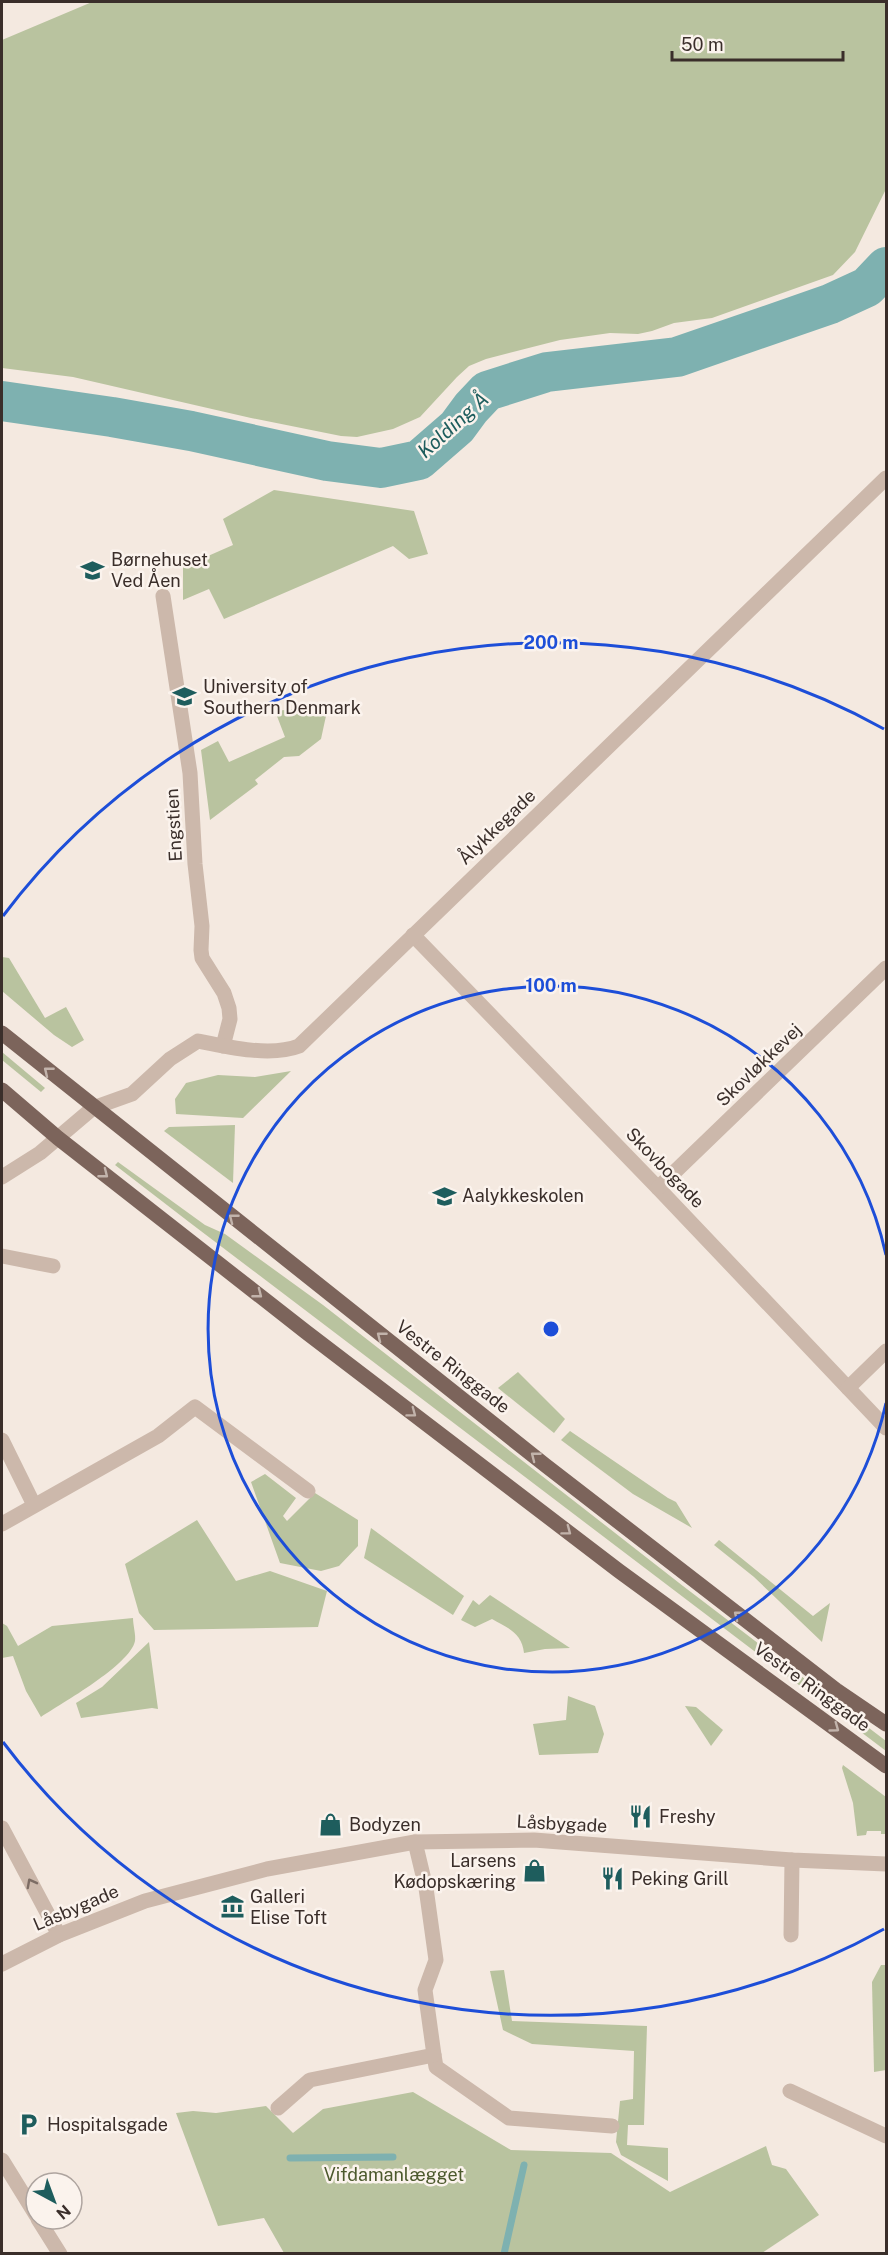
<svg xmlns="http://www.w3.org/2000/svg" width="888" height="2255" font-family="'Public Sans',sans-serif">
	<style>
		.green { fill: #b9c39f }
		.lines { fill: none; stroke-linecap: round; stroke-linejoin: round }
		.stream { stroke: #7eb1b0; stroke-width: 7 }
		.river { stroke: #7eb1b0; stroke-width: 40 }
		.minor { stroke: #ccb8ab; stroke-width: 15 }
		.major { stroke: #7c645b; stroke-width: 15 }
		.oneway { stroke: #c2b3ab }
		.oneway2 { stroke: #7c6c64 }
		.ring { fill: none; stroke: #1d4ed8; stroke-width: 3 }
		.labels { text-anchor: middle; stroke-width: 5; stroke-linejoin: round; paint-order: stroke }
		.poi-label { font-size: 18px; fill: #3a2e2a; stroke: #fbf3ed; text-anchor: start }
		.street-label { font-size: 18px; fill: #3a2e2a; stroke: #fbf3ed }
		.park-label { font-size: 18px; fill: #4c592d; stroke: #fbf3ed }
		.water-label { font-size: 20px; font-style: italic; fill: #1e5d5d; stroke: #fbf3ed }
		.centre { fill: #1d4ed8; stroke: #fbf3ed; stroke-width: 3 }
		.ring-label { font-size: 18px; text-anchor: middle; font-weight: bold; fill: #1d4ed8; stroke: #fbf3ed; stroke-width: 5; stroke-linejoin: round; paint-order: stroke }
	</style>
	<rect width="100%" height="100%" fill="#f4e9e0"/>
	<g class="green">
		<path d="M92 2H886V189L855 252 833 275 712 318 674 323 652 331 638 334 610 333 560 340 486 359 469 366 457 377 420 417 393 429 357 437 341 436 251 418 73 377 2 368V40Z"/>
		<path d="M274 490 414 511 428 554 409 559 393 546 224 619 209 589 183 600V567L233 545 223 519Z"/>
		<path d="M329 702 321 739 299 756 284 757 255 780 258 784 210 820 201 750 218 741 229 762 285 737 275 711 314 707Z"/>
		<path d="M2 957 9 958 45 1018 66 1007 84 1040 72 1047 54 1035 2 991Z"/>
		<path d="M2 1052 45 1088 41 1092 2 1060Z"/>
		<path d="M291 1071 243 1118 176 1114 175 1099 186 1083 218 1075 255 1077Z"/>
		<path d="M235 1125 233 1183 164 1131 169 1127Z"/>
		<path d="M118 1162 205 1225 225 1234 323 1305 683 1586 886 1741V1751L189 1222 115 1165Z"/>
		<path d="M518 1372 565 1419 554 1433 498 1388Z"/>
		<path d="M570 1431 668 1498 676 1502 692 1528 633 1494 561 1440Z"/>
		<path d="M265 1474 296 1498 283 1516 287 1521 315 1493 358 1520V1546L339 1566 321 1571 280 1563 251 1482Z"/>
		<path d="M197 1520 236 1581 270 1571 327 1591 318 1627 154 1630 139 1613 125 1564Z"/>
		<path d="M371 1528 464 1596 453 1615 364 1558Z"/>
		<path d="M719 1540 813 1616 830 1603 822 1642 754 1577 714 1545Z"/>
		<path d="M490 1595 570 1648 545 1649 524 1653C522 1633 508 1628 492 1619L475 1627 461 1620 473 1600 479 1605Z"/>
		<path d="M133 1618C133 1625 136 1635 135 1641 130 1665 62 1703 41 1717L26 1691 13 1656 2 1658V1623L7 1626 18 1646 52 1626Z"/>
		<path d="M149 1642 158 1709 152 1708 81 1718 76 1703 102 1687Z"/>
		<path d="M568 1696 595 1706 604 1734 598 1753 539 1755 533 1724 566 1720Z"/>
		<path d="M685 1706 696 1707 723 1730 711 1746Z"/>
		<path d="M843 1765 886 1797V1834H881V1831H867L866 1835 857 1836 853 1803 842 1768Z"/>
		<path d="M881 1965H886V2070L874 2072 872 1982Z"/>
		<path d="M504 1970 512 2021 647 2026 644 2125H628L627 2145 668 2148V2181L621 2155 616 2142 620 2101 633 2099 634 2051 532 2044 503 2030 490 1971Z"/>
		<path d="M413 2092 511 2150 611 2153 670 2192 766 2146 772 2165 786 2169 819 2215 762 2253H284L264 2218 218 2226 176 2113 193 2111 216 2113 266 2106 293 2133 323 2109Z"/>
	</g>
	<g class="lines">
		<g class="stream">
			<path d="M290 2158 393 2157"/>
			<path d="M504 2254 524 2165"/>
		</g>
		<path class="river" d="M2 401 112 417 191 431 327 461 381 468 419 460 457 427 471 408 487 391 547 372 677 357 830 304 867 287 886 267"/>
		<g class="minor">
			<path d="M163 596 190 773 195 864 202 926 201 950 202 958 224 993 229 1008 230 1019 223 1046"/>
			<path d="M413 935 658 1188 886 1428"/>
			<path d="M2 1177 40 1153 93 1108 132 1094 170 1059 198 1041C227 1047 271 1057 299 1046L886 478"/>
			<path d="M658 1188 886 968"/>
			<path d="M2 1256 53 1266"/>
			<path d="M848 1388 886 1351"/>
			<path d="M2 1440 34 1505"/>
			<path d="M2 1524 158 1436 195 1407 308 1491"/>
			<path d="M2 1828 59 1935"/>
			<path d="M791 1935 792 1860"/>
			<path d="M2 1964 59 1935 145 1901 267 1869 415 1842 534 1840 792 1860 886 1864"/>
			<path d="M434 2055 436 2067 509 2118 612 2126"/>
			<path d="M790 2091 886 2136"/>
			<path d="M278 2108 310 2080 434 2055 425 1990 436 1960 426 1888 415 1842"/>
			<path d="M2 2160 36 2215"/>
			<path d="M38 2219 60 2254"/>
		</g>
		<g class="major">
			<path d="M2 1033 545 1465 836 1690 886 1724"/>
			<path d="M2 1090 58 1138 306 1332 619 1571 886 1766"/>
		</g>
	</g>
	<defs><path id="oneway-chevron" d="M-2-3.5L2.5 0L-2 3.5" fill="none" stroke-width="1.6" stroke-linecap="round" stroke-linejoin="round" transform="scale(1.5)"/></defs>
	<g class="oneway">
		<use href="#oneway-chevron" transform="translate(48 1071) rotate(-141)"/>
		<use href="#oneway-chevron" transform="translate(104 1174) rotate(38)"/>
		<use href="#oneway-chevron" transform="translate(233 1218) rotate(-142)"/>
		<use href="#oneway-chevron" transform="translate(258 1294) rotate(38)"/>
		<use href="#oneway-chevron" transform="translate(381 1336) rotate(-142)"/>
		<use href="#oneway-chevron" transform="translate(412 1413) rotate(37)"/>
		<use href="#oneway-chevron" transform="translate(535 1456) rotate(-142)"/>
		<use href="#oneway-chevron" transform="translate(567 1531) rotate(37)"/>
		<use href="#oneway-chevron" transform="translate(738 1615) rotate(-142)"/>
		<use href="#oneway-chevron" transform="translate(835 1728) rotate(36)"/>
	</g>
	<use class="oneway2" href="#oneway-chevron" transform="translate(31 1883) rotate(-118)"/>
	<g class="ring">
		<path d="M886 1403A343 343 0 1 1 886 1255"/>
		<path d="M884 1929A686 686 0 0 1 3 1742M3 916A686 686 0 0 1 884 729"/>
	</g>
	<defs>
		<symbol id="school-bare" viewBox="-9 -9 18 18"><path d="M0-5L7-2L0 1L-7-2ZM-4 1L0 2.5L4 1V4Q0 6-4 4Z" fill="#1e5d5d" stroke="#fbf3ed" stroke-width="2.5" paint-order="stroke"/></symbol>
		<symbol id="university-bare" viewBox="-9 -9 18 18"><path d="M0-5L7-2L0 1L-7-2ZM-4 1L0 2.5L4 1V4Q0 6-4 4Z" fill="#1e5d5d" stroke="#fbf3ed" stroke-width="2.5" paint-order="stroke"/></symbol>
		<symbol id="restaurant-bare" viewBox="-9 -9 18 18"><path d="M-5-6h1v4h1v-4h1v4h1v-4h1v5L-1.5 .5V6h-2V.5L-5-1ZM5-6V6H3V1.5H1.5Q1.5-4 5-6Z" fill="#1e5d5d" stroke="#fbf3ed" stroke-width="2.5" paint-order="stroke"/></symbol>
		<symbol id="shop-bare" viewBox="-9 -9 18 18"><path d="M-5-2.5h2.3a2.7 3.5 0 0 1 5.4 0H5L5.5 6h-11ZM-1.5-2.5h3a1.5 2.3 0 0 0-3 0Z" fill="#1e5d5d" stroke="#fbf3ed" stroke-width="2.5" paint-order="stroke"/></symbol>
		<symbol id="museum-bare" viewBox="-9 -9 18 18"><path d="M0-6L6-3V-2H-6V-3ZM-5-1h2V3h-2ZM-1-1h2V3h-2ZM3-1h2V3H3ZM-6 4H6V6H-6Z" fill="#1e5d5d" stroke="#fbf3ed" stroke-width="2.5" paint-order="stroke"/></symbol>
		<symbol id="parking-bare" viewBox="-9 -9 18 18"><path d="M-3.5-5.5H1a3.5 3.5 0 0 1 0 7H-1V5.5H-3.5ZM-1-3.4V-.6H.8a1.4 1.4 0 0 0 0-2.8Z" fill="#1e5d5d" stroke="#fbf3ed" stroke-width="2.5" paint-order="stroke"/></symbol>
	</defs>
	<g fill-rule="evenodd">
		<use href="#school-bare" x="76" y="554" width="33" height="33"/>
		<use href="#university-bare" x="168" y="680" width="33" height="33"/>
		<use href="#school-bare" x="428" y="1180" width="33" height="33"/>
		<use href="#restaurant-bare" x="624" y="1800" width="33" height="33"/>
		<use href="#shop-bare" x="314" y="1808" width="33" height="33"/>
		<use href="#shop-bare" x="518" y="1854" width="33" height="33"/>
		<use href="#restaurant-bare" x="596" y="1862" width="33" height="33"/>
		<use href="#museum-bare" x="216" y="1890" width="33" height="33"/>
		<use href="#parking-bare" x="12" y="2108" width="33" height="33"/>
	</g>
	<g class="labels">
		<g class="poi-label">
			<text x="111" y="566">Børnehuset<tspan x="111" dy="21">Ved Åen</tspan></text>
			<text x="203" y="693">University of<tspan x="203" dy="21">Southern Denmark</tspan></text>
			<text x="462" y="1202">Aalykkeskolen</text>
			<text x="659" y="1823">Freshy</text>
			<text x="349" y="1831">Bodyzen</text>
			<text x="516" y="1867" text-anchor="end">Larsens<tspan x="516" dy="21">Kødopskæring</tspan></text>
			<text x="631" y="1885">Peking Grill</text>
			<text x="250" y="1903">Galleri<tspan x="250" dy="21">Elise Toft</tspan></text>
			<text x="47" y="2131">Hospitalsgade</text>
		</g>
		<g class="street-label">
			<text transform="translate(174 825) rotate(-93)" y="6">Engstien</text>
			<text transform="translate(497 827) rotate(-44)" y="6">Ålykkegade</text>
			<text transform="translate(759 1065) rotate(-44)" y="6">Skovløkkevej</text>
			<text transform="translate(665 1168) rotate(46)" y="6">Skovbogade</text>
			<text transform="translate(453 1367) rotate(38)" y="6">Vestre Ringgade</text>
			<text transform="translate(812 1687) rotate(36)" y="6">Vestre Ringgade</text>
			<text transform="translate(562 1824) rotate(3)" y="6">Låsbygade</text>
			<text transform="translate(76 1908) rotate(-23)" y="6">Låsbygade</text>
		</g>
		<g class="park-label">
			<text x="394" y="2181">Vifdamanlægget</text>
		</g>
		<g class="water-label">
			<text transform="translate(453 425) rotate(-42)" y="7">Kolding Å</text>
		</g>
	</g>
	<circle cx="551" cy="1329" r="9" class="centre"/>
	<g class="ring-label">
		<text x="551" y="649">200 m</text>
		<text x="551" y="992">100 m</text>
	</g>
	<rect width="888" height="2255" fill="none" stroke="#3a2e2a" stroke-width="6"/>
	<g transform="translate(54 2201) rotate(139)"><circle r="28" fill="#fbf3ed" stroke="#aea49f" stroke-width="1.5"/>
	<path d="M0-4.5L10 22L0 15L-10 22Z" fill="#1e5d5d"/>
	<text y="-9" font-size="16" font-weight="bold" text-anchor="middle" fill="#3a2e2a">N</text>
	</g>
	<path d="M672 51v9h171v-9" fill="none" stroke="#3a2e2a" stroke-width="3"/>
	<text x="681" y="51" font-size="18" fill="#3a2e2a" stroke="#fbf3ed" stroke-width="4.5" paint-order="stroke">50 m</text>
</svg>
